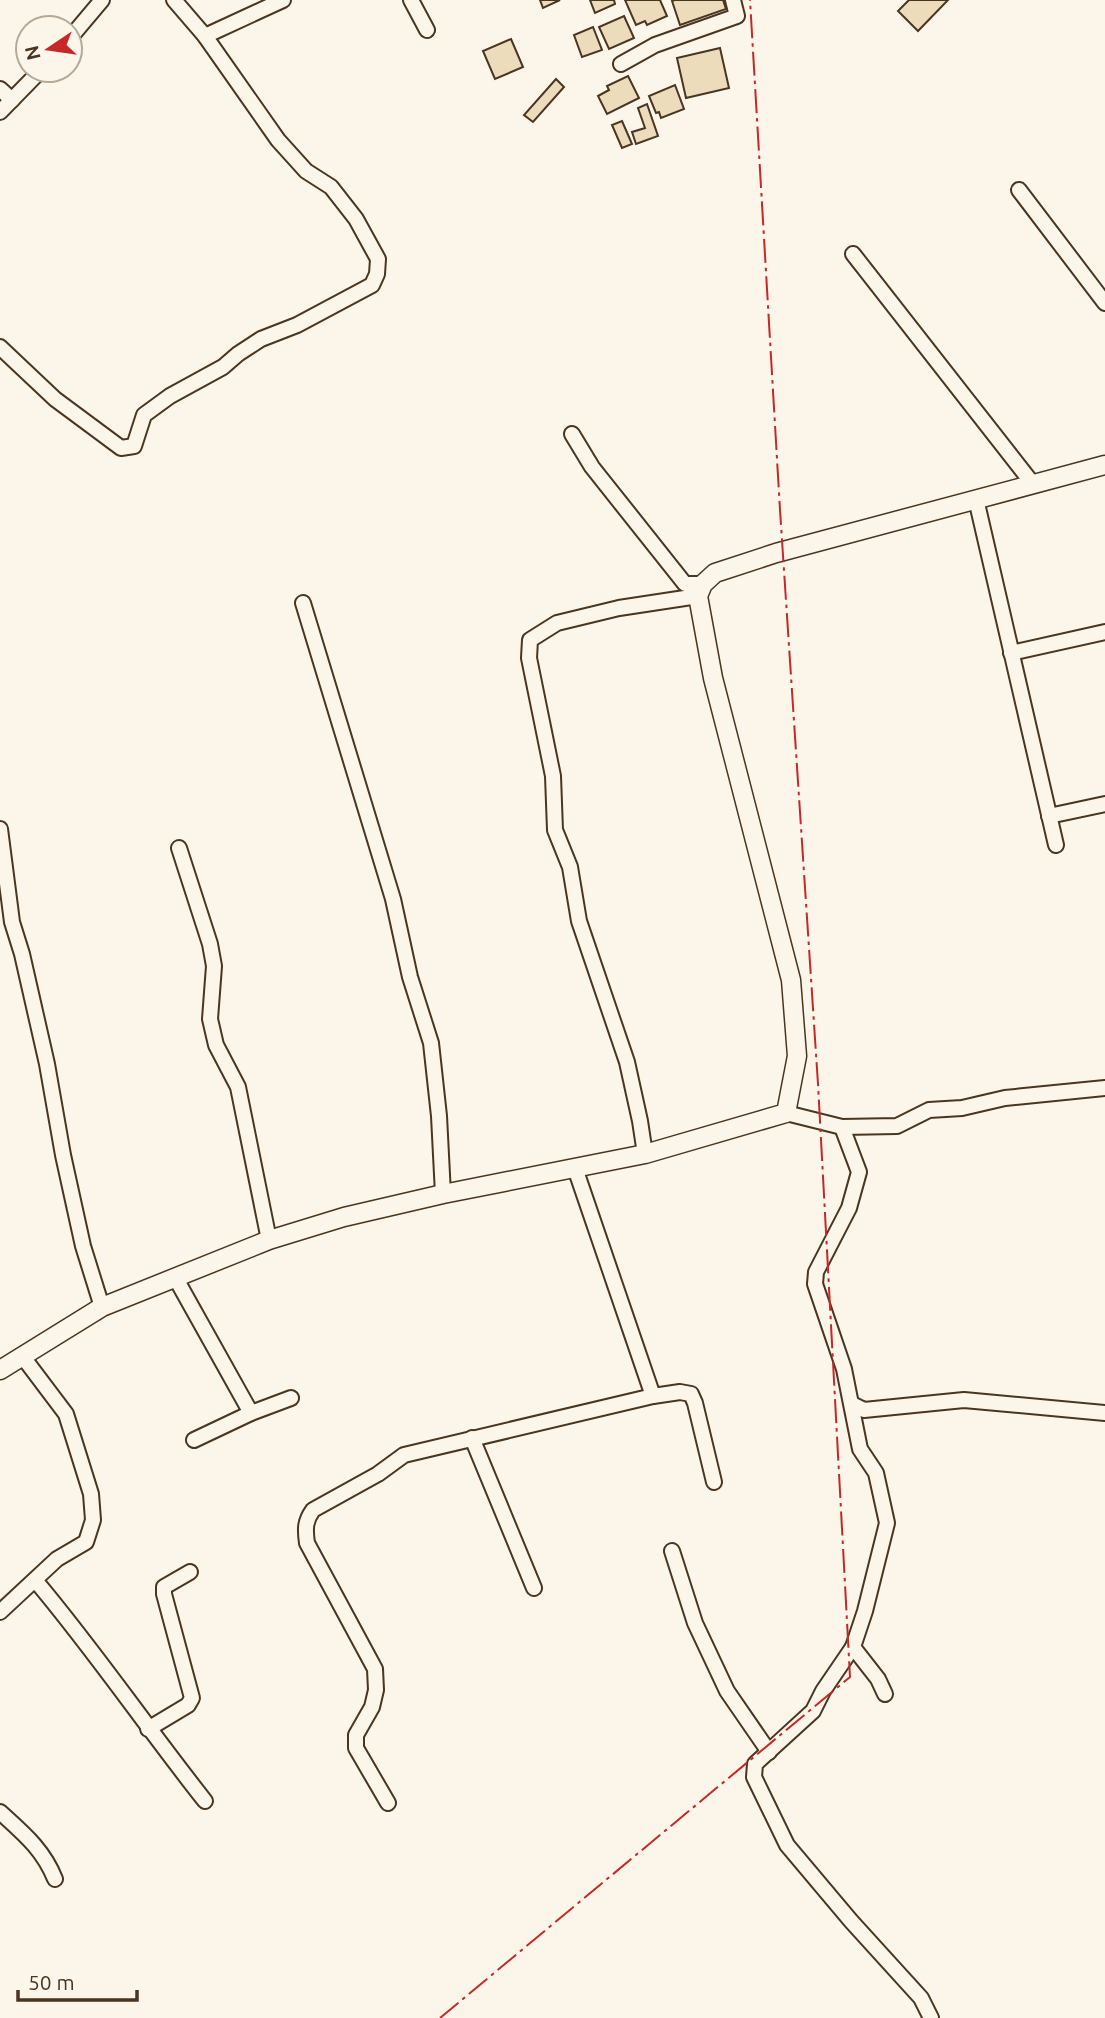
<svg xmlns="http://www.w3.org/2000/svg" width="1105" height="2018" font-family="Ubuntu,sans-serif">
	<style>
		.building { fill: #ecdcbc; stroke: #4a3520; stroke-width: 2 }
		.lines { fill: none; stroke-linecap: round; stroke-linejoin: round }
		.minor-casing { stroke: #4a3520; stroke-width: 18 }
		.tertiary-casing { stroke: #4a3520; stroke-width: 21 }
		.minor { stroke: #fbf6e9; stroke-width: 14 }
		.tertiary { stroke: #fbf6e9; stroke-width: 18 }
		.power { stroke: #c62828; stroke-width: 2; stroke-dasharray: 24 5 3.5 5; stroke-linecap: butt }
	</style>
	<rect width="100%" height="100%" fill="#fbf6e9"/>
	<g class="building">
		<path d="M540 0H560L543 8Z"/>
		<path d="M590 0H614L615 4 595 13Z"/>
		<path d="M625 0H660L667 16 647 25 645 21 636 25Z"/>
		<path d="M675 0H723L726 9 680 25 672 1Z"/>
		<path d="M909 0H948L918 31 898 11Z"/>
		<path d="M624 16 634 38 609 49 599 27Z"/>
		<path d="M593 27 602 50 582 57 574 35Z"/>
		<path d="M511 39 523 67 495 79 483 51Z"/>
		<path d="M720 48 729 88 686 98 677 58Z"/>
		<path d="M628 76 639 98 607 114 598 96 609 90 607 86Z"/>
		<path d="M556 79 564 87 533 122 524 115Z"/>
		<path d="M675 85 684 109 661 118 659 112 656 113 649 96Z"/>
		<path d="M647 104 658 136 636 144 632 132 645 128 638 108Z"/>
		<path d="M622 121 632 144 622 148 612 125Z"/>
	</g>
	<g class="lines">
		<defs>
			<g id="minor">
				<path d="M411 0 427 30"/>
				<path d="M205 36 283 0"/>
				<path d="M70 38 102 0"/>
				<path d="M621 64 655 45 737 16 733 0"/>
				<path d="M0 89 12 100"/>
				<path d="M0 112 41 70"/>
				<path d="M1019 190 1105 303"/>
				<path d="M853 254 1033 484"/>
				<path d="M0 347 55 399 121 448 134 446 144 415 170 396 223 367 238 354 261 339 297 325 372 285 377 274 378 259 356 219 331 187 306 171 278 140 205 36 174 0"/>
				<path d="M572 434 592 467 685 584H703"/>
				<path d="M976 499 1056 845"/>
				<path d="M303 603 393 899 410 977 431 1043 439 1116 443 1194"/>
				<path d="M1011 653 1105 632"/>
				<path d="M1049 816 1105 804"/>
				<path d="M0 829 12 922 22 954 47 1064 63 1155 83 1246 102 1307"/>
				<path d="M179 848 210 944 214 966 210 1019 216 1045 238 1087 269 1240"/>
				<path d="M786 1113 842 1127 897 1126 929 1110 962 1108 1005 1098 1105 1088"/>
				<path d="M842 1127 859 1172 849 1208 816 1272 815 1284 844 1369 860 1449 876 1473 887 1523 865 1611 853 1647 823 1691 813 1711 755 1764 754 1777 787 1845 851 1921 921 1998 931 2018"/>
				<path d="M645 1154 640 1121 627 1062 579 921 570 867 555 830 553 776 529 658 530 640 557 623 619 608 698 596"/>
				<path d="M575 1168 653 1396"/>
				<path d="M175 1277 251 1413"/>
				<path d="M852 1404 864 1410 964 1400 1105 1413"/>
				<path d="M472 1438 534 1588"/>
				<path d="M194 1440 251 1413 291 1398"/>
				<path d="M672 1551 695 1623 727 1691 769 1752"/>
				<path d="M35 1580C95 1651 147 1728 205 1801"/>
				<path d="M0 1612 57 1559 86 1542 93 1520 91 1494 66 1414 23 1357"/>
				<path d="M853 1647 878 1679 885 1694"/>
				<path d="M148 1729 188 1705 192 1698 164 1594V1587L190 1572"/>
				<path d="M388 1803 356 1748V1735L372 1707 376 1690 375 1669 307 1543C305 1529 305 1521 313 1510L378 1474 404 1455 653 1396 680 1392 691 1394 695 1403 714 1482"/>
				<path d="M0 1812C23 1833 43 1849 55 1879"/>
			</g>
			<path id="tertiary" d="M0 1370 102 1307 269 1240 344 1217 443 1194 645 1154 786 1113 797 1056 791 980 713 678 698 596 703 584 715 573 776 553 1105 465"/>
		</defs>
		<use href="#minor" class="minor-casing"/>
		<use href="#tertiary" class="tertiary-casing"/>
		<use href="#minor" class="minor"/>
		<use href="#tertiary" class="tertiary"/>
		<path class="power" d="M440 2018 850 1677 818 1084 780 510 750 0"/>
	</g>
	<g transform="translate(49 49) rotate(257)"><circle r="33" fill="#fbf6e9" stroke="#b4a999" stroke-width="2"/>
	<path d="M0-5L12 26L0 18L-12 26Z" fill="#c62828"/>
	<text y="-10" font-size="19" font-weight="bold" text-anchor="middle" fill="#4a3520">N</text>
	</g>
	<path d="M18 1990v10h119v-10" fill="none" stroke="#4a3520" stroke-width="3.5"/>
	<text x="28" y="1990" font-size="21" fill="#4a3520" stroke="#fbf6e9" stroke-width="5" paint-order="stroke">50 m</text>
</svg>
